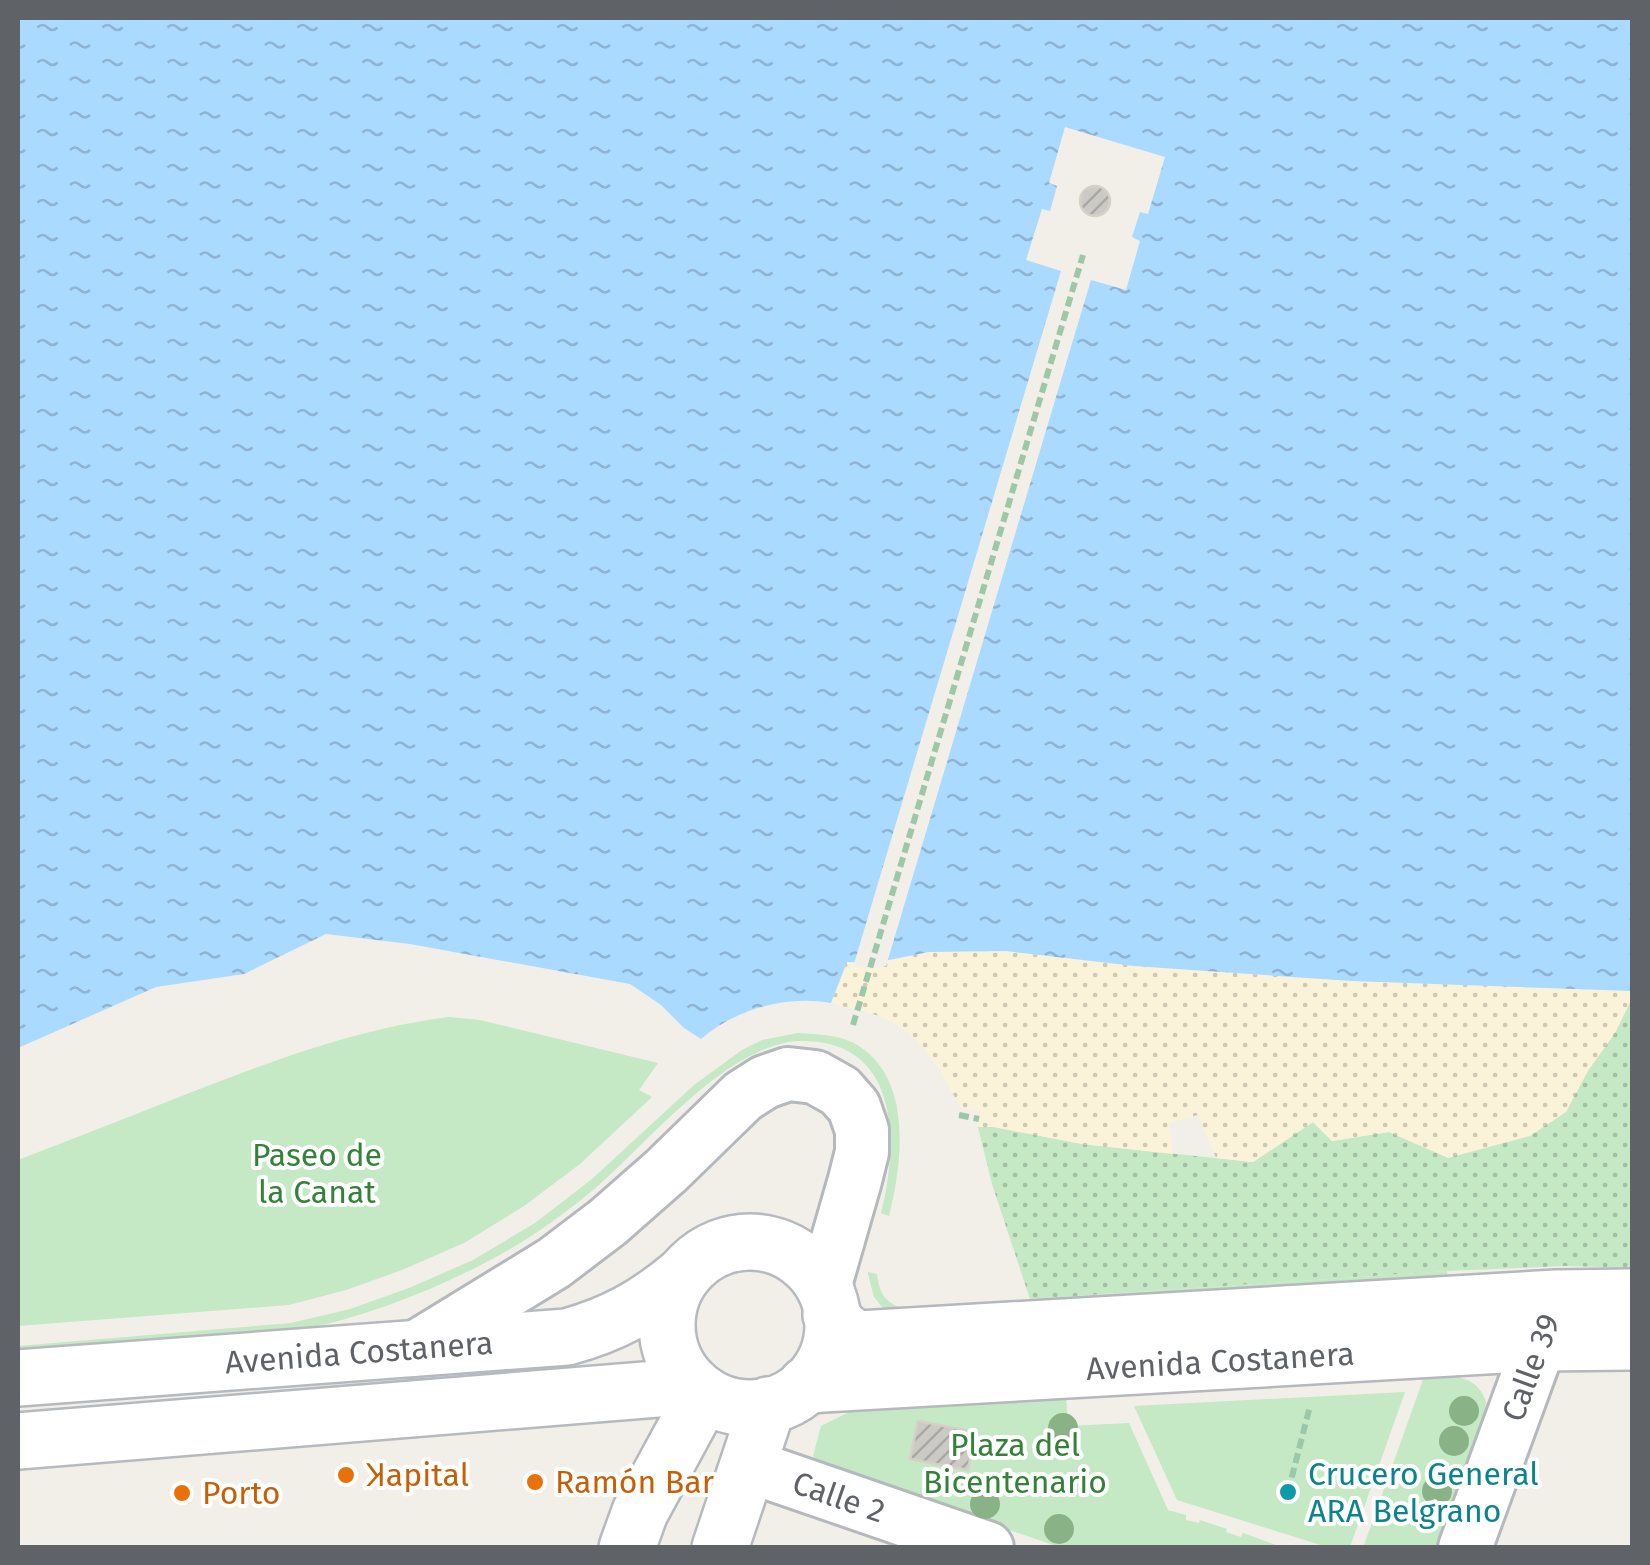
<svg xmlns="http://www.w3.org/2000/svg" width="1650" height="1565" font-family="'Fira Sans',sans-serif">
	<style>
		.grass { fill: url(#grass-dots) }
		.sand { fill: url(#sand-dots) }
		.green { fill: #c5e8c5 }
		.water { fill: url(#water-ripples) }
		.pier { fill: #f1efe8 }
		.building { fill: url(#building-hatch); stroke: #d6d1c6; stroke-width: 2.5 }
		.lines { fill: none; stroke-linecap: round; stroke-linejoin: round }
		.minor-casing { stroke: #b5b8bc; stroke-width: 58 }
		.tertiary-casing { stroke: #b5b8bc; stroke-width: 60 }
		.secondary-casing { stroke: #b6babf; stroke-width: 60 }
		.path { stroke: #9cc7a9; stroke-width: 6; stroke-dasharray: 10 5; stroke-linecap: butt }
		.minor { stroke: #fff; stroke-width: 52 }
		.tertiary { stroke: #fff; stroke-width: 55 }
		.secondary { stroke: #fff; stroke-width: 55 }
		.tree { fill: #89b387 }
		.food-dot { fill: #e8710a; stroke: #fff; stroke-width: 4 }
		.culture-dot { fill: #0f9aa8; stroke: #fff; stroke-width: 4 }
		.labels { text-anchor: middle; stroke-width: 8; stroke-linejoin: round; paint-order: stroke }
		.park-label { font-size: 32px; fill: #348238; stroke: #fff }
		.street-label { font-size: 32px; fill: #5f6368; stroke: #fff }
		.culture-label { font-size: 32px; fill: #0d838f; stroke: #fff; text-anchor: start }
		.food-label { font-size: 32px; fill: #c56008; stroke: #fff; text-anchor: start }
	</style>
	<defs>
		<pattern id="grass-dots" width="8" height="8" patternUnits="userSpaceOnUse" patternTransform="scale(2.5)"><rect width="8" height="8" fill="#c5e8c5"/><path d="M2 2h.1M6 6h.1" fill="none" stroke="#a3c0a4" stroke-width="1.8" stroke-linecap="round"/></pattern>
		<pattern id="sand-dots" width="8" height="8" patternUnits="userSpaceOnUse" patternTransform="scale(2.5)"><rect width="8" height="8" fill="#fbf3d9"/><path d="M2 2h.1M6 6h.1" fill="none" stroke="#cec8b4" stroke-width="1.8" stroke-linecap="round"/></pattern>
		<pattern id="water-ripples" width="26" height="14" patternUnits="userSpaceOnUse" patternTransform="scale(2.5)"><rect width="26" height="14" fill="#aadaff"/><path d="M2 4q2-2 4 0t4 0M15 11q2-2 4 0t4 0" fill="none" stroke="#8eb4d2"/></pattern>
		<pattern id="building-hatch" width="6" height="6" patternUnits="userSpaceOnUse" patternTransform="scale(2.5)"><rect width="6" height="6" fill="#cccac5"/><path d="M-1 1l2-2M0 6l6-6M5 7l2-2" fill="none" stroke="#a9a8a4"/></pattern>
	</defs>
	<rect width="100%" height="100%" fill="#f1efe8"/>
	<path class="grass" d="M1632 998V1268L1566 1266 1447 1271 1030 1299 992 1184 978 1127H994L1082 1144 1253 1162 1313 1122 1332 1141 1389 1132 1448 1157 1589 1069 1615 1033Z"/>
	<path class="sand" d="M961 951C1038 950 1113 965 1189 970 1337 980 1485 986 1632 991V998L1615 1033 1589 1069 1566 1112 1530 1136 1448 1158 1389 1132 1332 1141 1313 1122 1253 1162 1216 1158 1198 1115 1169 1123 1173 1154 1082 1144 994 1127H978L981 1111 960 1107C943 1075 925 1039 892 1022 874 1012 851 1009 831 1003L847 962 877 963 928 952Z"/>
	<g class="green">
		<path d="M449 1017 480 1020 658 1063 639 1090 652 1097 580 1164 524 1206 464 1243 402 1270 346 1290 289 1305 18 1326V1160C77 1137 137 1114 197 1090 280 1058 361 1028 449 1017Z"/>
		<path d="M798 1033C818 1034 842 1035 859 1046 913 1081 902 1164 889 1216L881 1213C899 1142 900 1039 800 1041 730 1043 651 1139 600 1184 563 1216 520 1246 475 1268 419 1296 359 1318 297 1331 268 1337 236 1337 206 1339 143 1344 80 1350 18 1355V1346L291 1323 350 1309 409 1288 473 1260 535 1223 592 1179 694 1085 742 1050 762 1040Z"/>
		<path d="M1447 1271 1448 1280 886 1312 874 1297 868 1274V1272L877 1274C879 1291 884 1302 901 1308Z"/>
		<path d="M1445 1376C1470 1377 1483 1385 1488 1410L1444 1547 1363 1548 1424 1377Z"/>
		<path d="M1405 1392 1350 1547H1327L1177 1500 1134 1406Z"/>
		<path d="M1066 1396 1068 1426 1129 1423 1168 1510 1186 1515V1520L1199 1523 1200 1520 1227 1529 1226 1532 1241 1537 1243 1533 1284 1548 1059 1547 821 1466 813 1456 821 1426 853 1410 880 1406Z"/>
	</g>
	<path class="water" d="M18 18H1632V991L1351 981 1134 966 1006 951 929 952 874 963 847 962 831 1003C786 995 736 1009 701 1039L684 1028 661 1005 630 984 410 944 326 934 244 974 156 987 18 1048Z"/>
	<path class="pier" d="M1065 127 1165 157 1148 214 1140 212 1132 237 1140 241 1126 290 1091 280 886 966 875 968 853 967 1061 271 1026 260 1042 209 1050 211 1057 186 1049 183Z"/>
	<g class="building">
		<circle cx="1095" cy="201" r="15"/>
		<path d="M918 1421 975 1432 968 1470 910 1459Z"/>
	</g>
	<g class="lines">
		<defs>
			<g id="minor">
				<path d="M412 1350 554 1263 608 1222 666 1171 743 1096 765 1082 788 1074 815 1077 840 1091 854 1107 862 1130V1152L855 1180 824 1288"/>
				<path id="s1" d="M749 1466 987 1548"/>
				<path id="s2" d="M1465 1548 1554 1304"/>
			</g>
			<g id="tertiary">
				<path d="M831 1315C839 1327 846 1334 859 1339L1556 1298 1632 1297"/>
				<path id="s3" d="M806 1385 1540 1343 1632 1342"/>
			</g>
			<g id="secondary">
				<circle cx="750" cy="1325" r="83"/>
				<path id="s4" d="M18 1378 567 1337C614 1324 646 1306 683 1275"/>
				<path d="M18 1441 694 1386"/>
				<path d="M627 1548 640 1512 704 1394"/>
				<path d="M720 1548 768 1405"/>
			</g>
		</defs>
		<use href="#minor" class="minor-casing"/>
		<use href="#tertiary" class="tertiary-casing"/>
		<use href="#secondary" class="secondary-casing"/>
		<g class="path">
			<path d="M853 1025 1083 255"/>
			<path d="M959 1115 979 1119"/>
			<path d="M1288 1492 1310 1406"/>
		</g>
		<use href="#minor" class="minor"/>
		<use href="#tertiary" class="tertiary"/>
		<use href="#secondary" class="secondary"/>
	</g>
	<g class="tree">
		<circle cx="1464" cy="1411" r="15"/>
		<circle cx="1063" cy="1428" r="15"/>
		<circle cx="1454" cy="1441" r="15"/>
		<circle cx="1437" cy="1491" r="15"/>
		<circle cx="985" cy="1504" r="15"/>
		<circle cx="1059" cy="1529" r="15"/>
	</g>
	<g class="food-dot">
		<circle cx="346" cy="1475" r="10"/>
		<circle cx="535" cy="1482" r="10"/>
		<circle cx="182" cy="1493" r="10"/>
	</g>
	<circle class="culture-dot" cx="1288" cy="1492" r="10"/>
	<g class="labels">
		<g class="park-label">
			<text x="317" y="1166">Paseo de<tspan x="317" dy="37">la Canat</tspan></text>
			<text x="1015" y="1456">Plaza del<tspan x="1015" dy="37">Bicentenario</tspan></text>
		</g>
		<g class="street-label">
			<text dy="11" stroke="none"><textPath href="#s4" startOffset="342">Avenida Costanera</textPath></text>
			<text dy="11" stroke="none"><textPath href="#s3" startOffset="415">Avenida Costanera</textPath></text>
			<text dy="11" stroke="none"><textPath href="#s2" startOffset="192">Calle 39</textPath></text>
			<text dy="11" stroke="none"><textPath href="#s1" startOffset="95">Calle 2</textPath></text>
		</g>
		<g class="culture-label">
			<text x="1308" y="1485">Crucero General<tspan x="1308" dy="37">ARA Belgrano</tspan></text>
		</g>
		<g class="food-label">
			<text x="366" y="1486">Ʞapital</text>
			<text x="555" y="1493">Ramón Bar</text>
			<text x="202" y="1504">Porto</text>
		</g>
	</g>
	<rect width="1650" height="1565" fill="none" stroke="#5f6368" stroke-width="40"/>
</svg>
